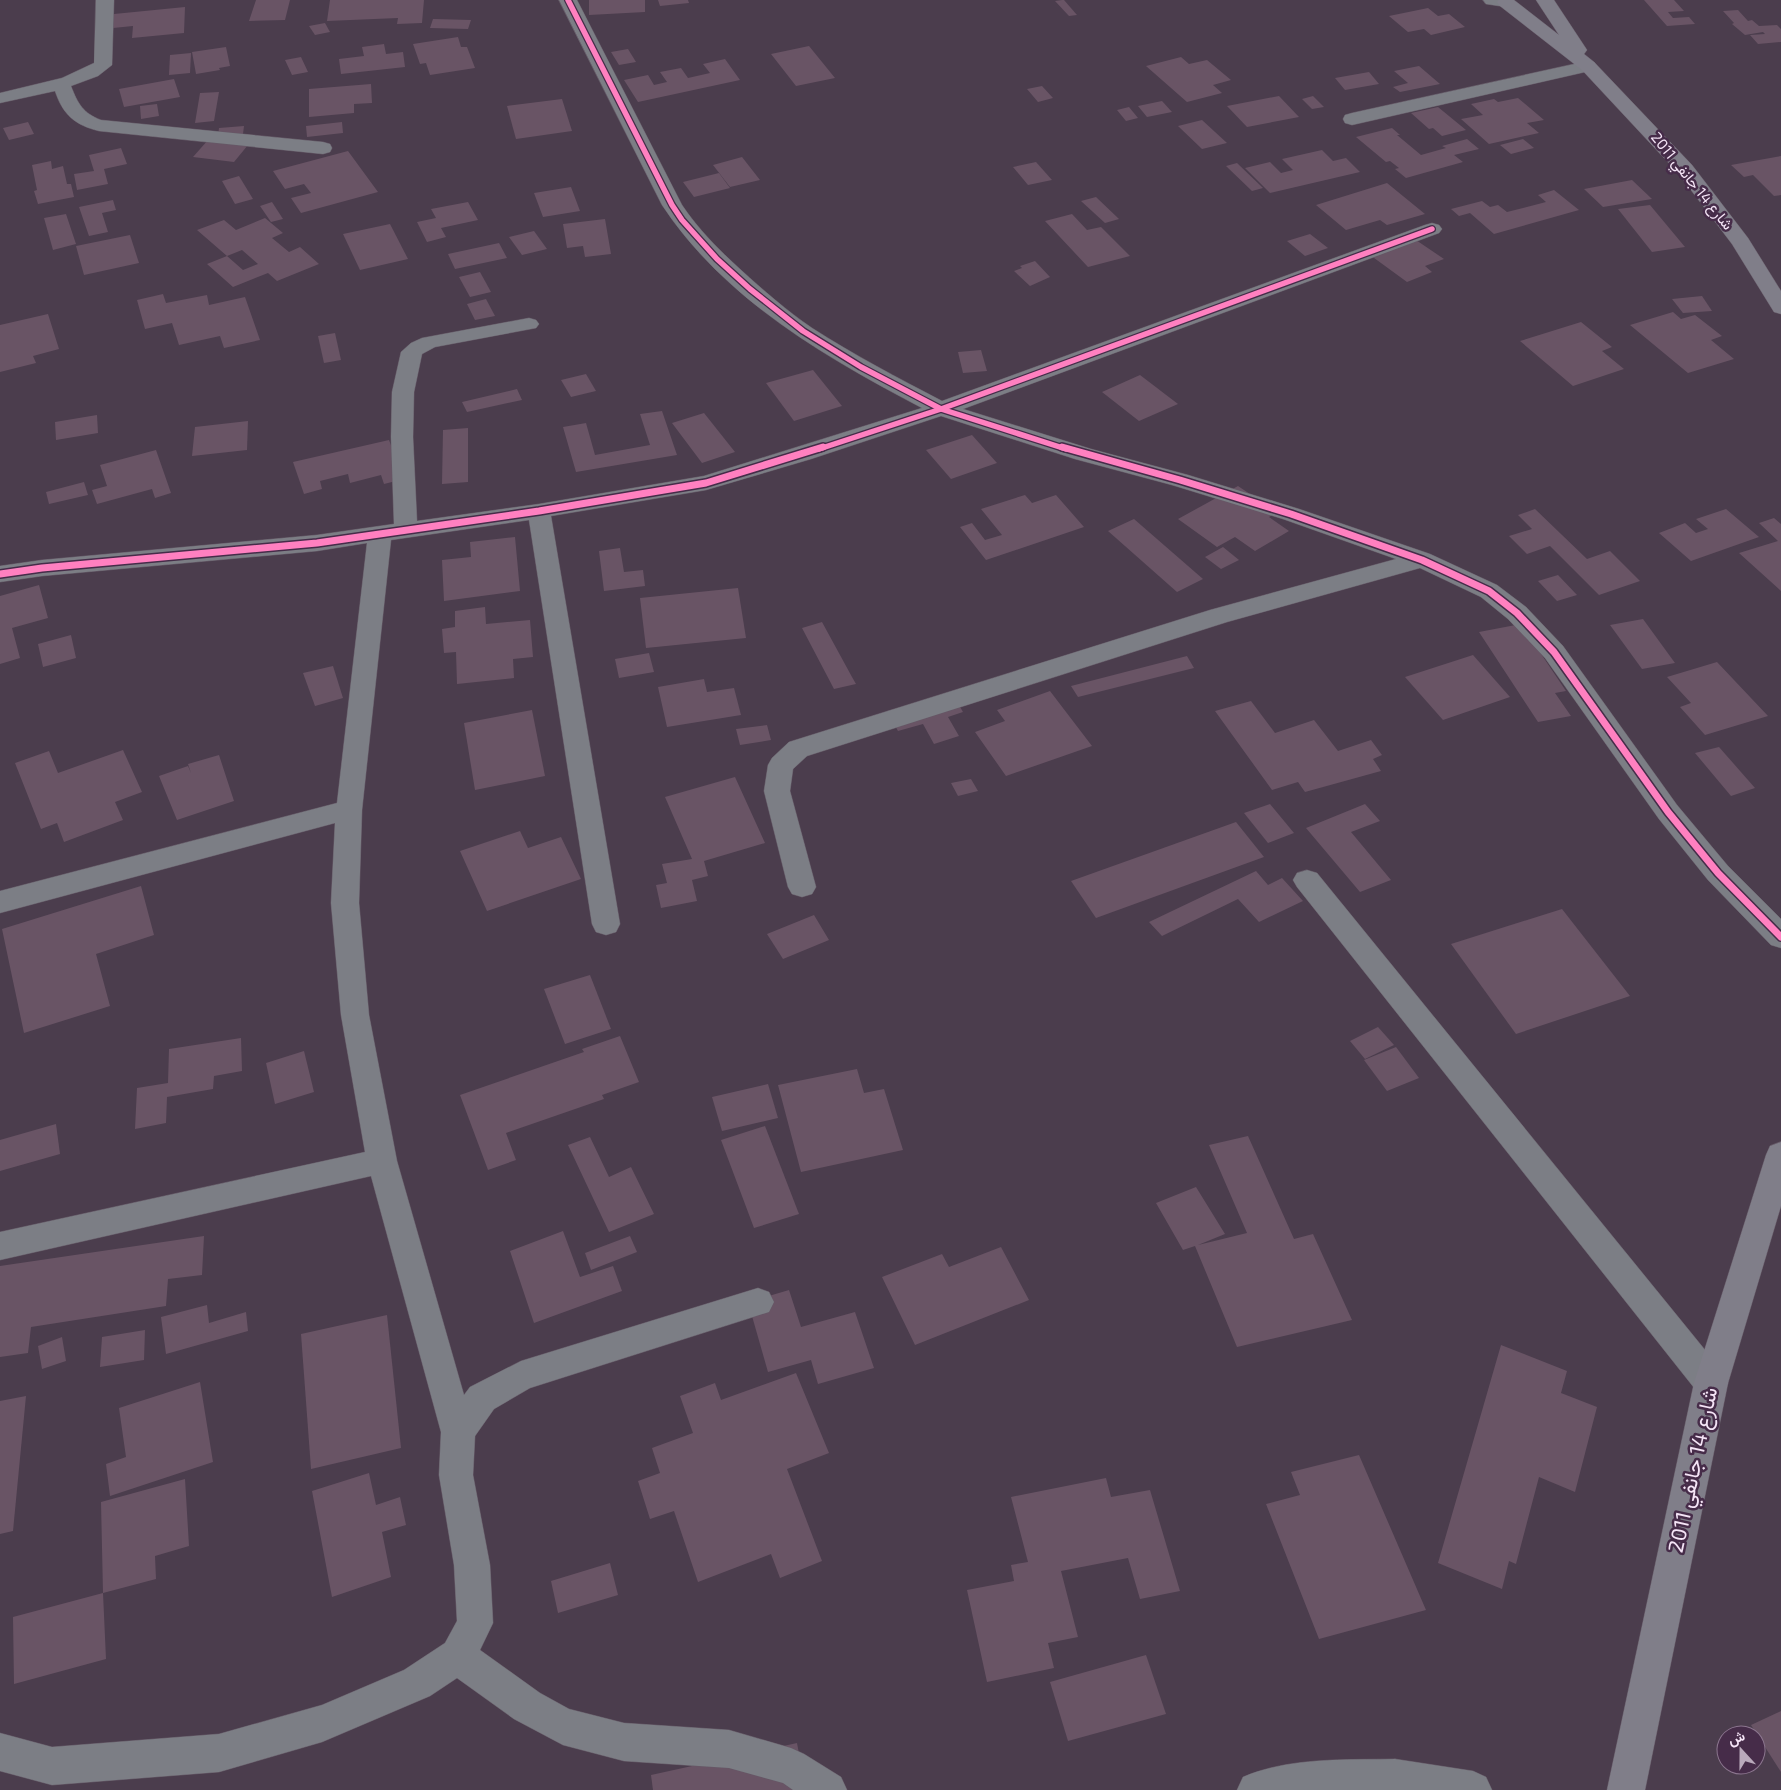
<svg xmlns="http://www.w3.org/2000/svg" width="1781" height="1790" font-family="'Exo 2',Vazirmatn,sans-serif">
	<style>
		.building { fill: #695465; fill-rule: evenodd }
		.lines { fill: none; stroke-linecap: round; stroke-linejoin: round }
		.minor-casing { stroke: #655a67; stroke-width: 1 }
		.tertiary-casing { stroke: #655a67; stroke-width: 1 }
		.secondary-casing { stroke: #655a67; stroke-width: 1 }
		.minor { fill: #7c7e85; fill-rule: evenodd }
		.tertiary { fill: #7c7e85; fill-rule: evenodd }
		.secondary { fill: #807e89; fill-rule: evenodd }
		.cycleway-far1-casing { stroke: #462c49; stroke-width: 8 }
		.cycleway-casing { stroke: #462c49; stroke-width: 10 }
		.cycleway-far1 { stroke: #ff80c0; stroke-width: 5.5 }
		.cycleway { stroke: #ff80c0; stroke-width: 7 }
		.labels { text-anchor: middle; stroke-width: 5; stroke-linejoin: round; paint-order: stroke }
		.far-street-label { font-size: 15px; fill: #f5e5f7; stroke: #462c49 }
		.near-street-label { font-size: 21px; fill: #f5e5f7; stroke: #462c49 }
	</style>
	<rect width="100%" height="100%" fill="#4b3d4d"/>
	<g class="building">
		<path d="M256 0H290L285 20 249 21Z"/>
		<path d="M330 0H424L422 23 397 24 398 18 327 21Z"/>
		<path d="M589 0H645V12L589 15Z"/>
		<path d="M658 0H688L689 3 660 6Z"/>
		<path d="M1062 0H1064L1077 15 1069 16 1055 1Z"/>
		<path d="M1644 0H1674L1684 11 1668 12 1673 18 1689 17 1695 24 1667 26Z"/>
		<path d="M185 7 184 33 132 38 133 26 113 28 114 14Z"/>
		<path d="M1428 8 1438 16 1449 14 1465 27 1431 35 1424 29 1408 32 1389 16Z"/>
		<path d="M1738 10 1748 21 1752 20 1759 26 1777 25 1781 29V42L1758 44 1750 35 1765 34 1763 32 1745 35 1732 24 1734 23 1723 11Z"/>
		<path d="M433 19 471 20 468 29 430 28Z"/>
		<path d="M325 23 330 32 315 35 309 26Z"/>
		<path d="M458 37 461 47H467L475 68 430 75 426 63 420 64 413 44Z"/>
		<path d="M384 44 386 54 403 52 405 67 341 74 339 59 364 56 362 47Z"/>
		<path d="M809 46 835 78 796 86 771 54Z"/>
		<path d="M226 47 230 66 219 68 220 70 196 74 192 52Z"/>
		<path d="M628 49 636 62 619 65 611 52Z"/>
		<path d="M191 53 190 73 169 75 170 55Z"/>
		<path d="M301 57 308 72 292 75 285 60Z"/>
		<path d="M1181 57 1189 64 1207 60 1231 80 1213 85 1222 93 1187 102 1146 66Z"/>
		<path d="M725 59 740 80 638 102 624 80 648 75 654 85 667 82 660 72 681 68 688 78 710 73 703 64Z"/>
		<path d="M1419 66 1440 84 1400 92 1393 87 1408 83 1394 71Z"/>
		<path d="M1369 72 1379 84 1345 90 1335 78Z"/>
		<path d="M174 79 180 97 124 107 119 89Z"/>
		<path d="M371 84 372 103 354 104V113L309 117V89Z"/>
		<path d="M1042 86 1053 98 1038 102 1027 89Z"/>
		<path d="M219 92 214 121 195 123 200 93Z"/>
		<path d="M1279 96 1299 117 1247 127 1227 106Z"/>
		<path d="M1313 96 1324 107 1312 109 1302 99Z"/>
		<path d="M1518 98 1544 120 1527 123 1539 133 1489 144 1461 119 1483 115 1471 104 1494 99 1498 102Z"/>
		<path d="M562 99 572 131 516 139 507 106Z"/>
		<path d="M1162 101 1172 112 1147 117 1138 106Z"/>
		<path d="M157 104 159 116 141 119 140 106Z"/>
		<path d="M1129 107 1138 118 1126 121 1117 110Z"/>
		<path d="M1438 107 1466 130 1442 136 1433 128 1429 129 1411 113Z"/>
		<path d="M1202 120 1227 143 1202 149 1178 126Z"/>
		<path d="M28 122 34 134 9 140 3 128Z"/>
		<path d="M342 122 343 133 307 137 306 126Z"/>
		<path d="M244 126 243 134 218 136 219 128Z"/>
		<path d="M1392 128 1400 135H1397L1421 155 1446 148 1442 146 1467 139 1479 149 1454 155 1463 162 1406 178 1395 169 1399 168 1390 161 1386 162 1356 137Z"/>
		<path d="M1523 139 1534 148 1511 154 1500 145Z"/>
		<path d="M208 140 248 145 234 162 193 157Z"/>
		<path d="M121 148 127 164 104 169 108 184 77 190 74 174 94 171 89 155Z"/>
		<path d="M1322 150 1333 161 1346 158 1360 172 1270 193 1245 168 1270 162 1281 173 1293 170 1282 159Z"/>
		<path d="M348 151 378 192 301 213 291 198 311 193 304 184 285 189 273 171Z"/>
		<path d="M1781 156V195L1774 196 1753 175 1744 177 1731 165Z"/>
		<path d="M742 157 760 180 730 187 713 165Z"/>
		<path d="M51 161 52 169 63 166 67 184H71L74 197 38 204 34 191 37 190 32 165Z"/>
		<path d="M1036 162 1052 180 1028 185 1013 167Z"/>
		<path d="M1237 163 1263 188 1252 191 1226 166Z"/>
		<path d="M719 173 730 188 694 197 683 182Z"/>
		<path d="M239 176 253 199 235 204 222 181Z"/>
		<path d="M1632 180 1652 199 1603 207 1584 189Z"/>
		<path d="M1387 183 1425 214 1387 225 1380 220 1346 230 1316 205Z"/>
		<path d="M571 187 580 211 543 217 534 193Z"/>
		<path d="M1554 190 1579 210 1494 234 1470 213 1459 216 1451 209 1482 201 1490 207 1498 205 1507 212 1546 202 1538 195Z"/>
		<path d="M1096 197 1119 219 1105 223 1081 201Z"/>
		<path d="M113 200 116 210 102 213 108 232 89 236 79 207Z"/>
		<path d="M272 202 283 219 271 222 260 206Z"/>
		<path d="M468 202 478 220 441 228 446 237 427 242 417 222 436 218 431 209Z"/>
		<path d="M1650 205 1685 247 1652 252 1618 209Z"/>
		<path d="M66 214 76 244 53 250 44 218Z"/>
		<path d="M1072 214 1087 230 1101 227 1130 256 1088 267 1045 221Z"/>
		<path d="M265 218 283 233 272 238 289 252 300 247 319 264 277 281 268 273 233 287 207 264 227 256 197 230 224 220 236 230ZM242 250 258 264 243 270 227 256Z"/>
		<path d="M605 219 611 254 585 257 583 246 567 248 563 224Z"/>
		<path d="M390 224 408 259 360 270 343 234Z"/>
		<path d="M534 231 547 249 522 255 509 237Z"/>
		<path d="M1310 234 1328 248 1305 256 1287 241Z"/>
		<path d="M130 235 139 263 84 275 76 246Z"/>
		<path d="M1413 238 1444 259 1425 266 1432 272 1407 282 1370 255Z"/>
		<path d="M499 243 507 258 455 269 448 254Z"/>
		<path d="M1035 261 1050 277 1030 286 1014 271 1022 268 1020 266Z"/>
		<path d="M480 272 491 292 470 297 459 277Z"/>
		<path d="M163 294 166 303 207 295 209 305 245 297 260 340 224 348 220 336 179 345 172 323 145 329 137 300Z"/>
		<path d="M1702 296 1712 311 1683 313 1672 299Z"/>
		<path d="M486 299 495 316 475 320 467 304Z"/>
		<path d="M1673 312 1681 319 1695 315 1722 336 1711 340 1734 359 1688 373 1630 325Z"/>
		<path d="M48 314 59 349 33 356 36 363 0 372V325Z"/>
		<path d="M1581 322 1612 347 1602 351 1624 369 1573 386 1520 341Z"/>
		<path d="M335 333 341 360 324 363 318 336Z"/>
		<path d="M981 350 987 371 963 373 958 352Z"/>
		<path d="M813 370 842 406 794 421 766 383Z"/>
		<path d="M586 374 596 391 571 397 561 380Z"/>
		<path d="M1140 375 1178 404 1139 421 1102 392Z"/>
		<path d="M517 389 522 400 467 412 462 402Z"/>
		<path d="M662 411 677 455 576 472 563 427 586 423 595 455 650 445 640 414Z"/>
		<path d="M704 413 735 452 702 463 672 423Z"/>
		<path d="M97 415 98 433 56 440 55 422Z"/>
		<path d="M248 421 247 450 192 456 195 427Z"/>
		<path d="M468 428V482L442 484 443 430Z"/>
		<path d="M972 435 997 463 951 479 926 450Z"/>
		<path d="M389 440 404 479 384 484 381 475 350 483 348 474 320 481 322 489 304 494 293 462Z"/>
		<path d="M156 450 171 493 155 498 152 489 97 504 92 490 107 486 100 465Z"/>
		<path d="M84 482 88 495 49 504 46 492Z"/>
		<path d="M1238 486 1277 512 1269 517 1289 531 1255 551 1235 537 1217 547 1178 519Z"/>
		<path d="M1025 495 1032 503 1056 495 1084 527 986 560 960 527 972 523 985 540 1002 535 981 509Z"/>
		<path d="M1535 509 1587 559 1610 551 1640 581 1599 595 1550 546 1527 554 1509 536 1532 529 1518 515Z"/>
		<path d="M1726 509 1759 537 1691 561 1659 533 1685 523 1696 533 1708 529 1696 519Z"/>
		<path d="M1774 518 1781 524V591L1739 553 1778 541 1759 523Z"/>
		<path d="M1134 519 1203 579 1177 592 1108 531Z"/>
		<path d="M515 537 520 591 444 601 442 560 471 557 470 542Z"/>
		<path d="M1223 547 1239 560 1221 569 1205 557Z"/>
		<path d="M620 548 624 572 643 570 645 586 604 591 599 551Z"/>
		<path d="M1558 575 1577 595 1557 601 1538 581Z"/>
		<path d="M39 585 48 618 12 628 20 658 0 664V596Z"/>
		<path d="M738 588 746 638 646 648 640 598Z"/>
		<path d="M485 607 486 624 530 620 533 657 513 659 514 678 457 684 456 652 444 653 442 629 455 627V611Z"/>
		<path d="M1643 619 1675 663 1642 669 1610 625Z"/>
		<path d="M822 622 852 677 856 684 834 689 802 628Z"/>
		<path d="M1521 624 1566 691 1555 693 1571 716 1538 722 1479 632Z"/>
		<path d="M71 635 76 658 43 667 38 644Z"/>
		<path d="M649 653 654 672 619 678 615 659Z"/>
		<path d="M1473 655 1510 697 1443 720 1405 677Z"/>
		<path d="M1187 656 1194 668 1078 697 1071 686Z"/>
		<path d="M1717 662 1768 716 1705 735 1680 707 1691 703 1667 677Z"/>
		<path d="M333 666 343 698 315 706 303 673Z"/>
		<path d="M704 679 707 692 734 688 741 715 667 727 658 687Z"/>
		<path d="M1050 691 1092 746 1006 776 975 732 1005 721 997 710Z"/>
		<path d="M952 693 963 712 948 717 959 736 934 744 923 724 898 731 887 711Z"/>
		<path d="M1251 701 1275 733 1314 720 1338 751 1371 740 1382 755 1373 759 1381 771 1305 792 1298 782 1272 790 1215 711Z"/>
		<path d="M532 710 545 776 475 790 464 723Z"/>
		<path d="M767 725 771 740 740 745 736 729Z"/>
		<path d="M1719 747 1755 788 1731 796 1695 753Z"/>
		<path d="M123 750 142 792 115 802 123 820 64 842 57 823 41 829 15 763 49 751 58 773Z"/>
		<path d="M219 755 234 801 177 820 159 776 188 766 191 773 188 764Z"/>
		<path d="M735 777 765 843 704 861 708 876 692 880 697 901 661 908 656 885 667 883 662 864 692 859 665 797Z"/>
		<path d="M971 779 978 791 958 796 951 783Z"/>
		<path d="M1270 804 1294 833 1268 843 1244 813Z"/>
		<path d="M1365 804 1380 821 1351 832 1391 880 1360 892 1306 828Z"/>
		<path d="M1236 822 1264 857 1096 918 1071 881Z"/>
		<path d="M520 831 528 848 561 837 581 879 487 911 460 851Z"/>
		<path d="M1256 871 1268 885 1282 878 1303 901 1259 922 1238 899 1162 936 1149 922Z"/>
		<path d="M141 886 154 935 96 954 110 1006 24 1033 2 929Z"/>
		<path d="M1562 909 1630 996 1516 1034 1451 944Z"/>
		<path d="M814 915 829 940 783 959 767 934Z"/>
		<path d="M590 975 611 1029 565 1044 544 989Z"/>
		<path d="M1378 1027 1394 1045 1365 1059 1350 1041Z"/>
		<path d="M620 1036 639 1082 602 1095 604 1099 506 1133 516 1160 488 1170 460 1095 584 1052 582 1049Z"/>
		<path d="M241 1038 242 1071 214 1076 213 1089 167 1097 166 1123 135 1129 137 1088 168 1083 169 1049Z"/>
		<path d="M1396 1047 1419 1078 1387 1091 1364 1060Z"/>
		<path d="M304 1051 314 1092 275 1104 266 1063Z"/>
		<path d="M857 1069 864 1093 884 1089 903 1150 801 1172 778 1085Z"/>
		<path d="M768 1084 778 1118 722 1131 712 1097Z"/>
		<path d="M56 1124 60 1154 0 1171V1140Z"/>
		<path d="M765 1126 799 1214 754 1228 721 1140Z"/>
		<path d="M1248 1136 1294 1239 1313 1234 1352 1320 1237 1347 1195 1246 1183 1250 1156 1203 1196 1187 1225 1234 1198 1245 1247 1233 1209 1145Z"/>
		<path d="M590 1137 609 1177 631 1167 654 1214 609 1232 568 1145Z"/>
		<path d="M563 1231 580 1277 613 1266 622 1291 534 1323 510 1251Z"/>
		<path d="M204 1236 202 1275 168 1279 166 1306 31 1327 28 1353 0 1357V1266Z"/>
		<path d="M630 1236 637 1252 591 1270 585 1253Z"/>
		<path d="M1001 1247 1029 1300 915 1345 882 1277 942 1254 949 1267Z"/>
		<path d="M789 1290 801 1327 855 1312 874 1368 818 1384 811 1360 768 1372 748 1302Z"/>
		<path d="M207 1305 209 1323 246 1312 248 1331 166 1354 161 1317Z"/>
		<path d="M387 1315 401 1448 311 1469 301 1334Z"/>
		<path d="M145 1330 144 1360 100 1367 102 1337Z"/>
		<path d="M62 1337 66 1361 42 1369 38 1346Z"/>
		<path d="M1501 1345 1567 1371 1561 1393 1597 1407 1575 1492 1539 1477 1516 1564 1509 1561 1502 1589 1438 1563Z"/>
		<path d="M796 1373 829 1453 787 1469 822 1561 780 1578 771 1554 698 1582 674 1511 650 1519 638 1481 660 1473 652 1448 693 1433 680 1396 715 1383 721 1400Z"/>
		<path d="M200 1382 213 1462 110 1496 106 1464 126 1457 119 1408Z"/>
		<path d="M26 1396 13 1531 0 1534V1401Z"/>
		<path d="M1359 1455 1426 1610 1319 1639 1266 1504 1300 1495 1291 1472Z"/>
		<path d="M369 1473 376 1505 400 1497 406 1525 382 1532 391 1577 332 1597 312 1491Z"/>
		<path d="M1106 1478 1111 1497 1150 1490 1180 1591 1140 1599 1128 1558 1061 1571 1078 1637 1048 1643 1054 1668 987 1682 967 1590 1014 1581 1011 1565 1028 1562 1011 1497Z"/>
		<path d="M185 1479 189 1546 155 1556 156 1579 103 1593 106 1659 14 1684 13 1617 103 1593 101 1502Z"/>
		<path d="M610 1563 618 1595 558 1613 551 1581Z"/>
		<path d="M1146 1655 1166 1714 1068 1741 1050 1682Z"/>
		<path d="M1781 1711V1772L1751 1725Z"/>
		<path d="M797 1743 806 1790H653L651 1775Z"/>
	</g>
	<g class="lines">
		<defs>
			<g id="minor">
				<path d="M96 0H114L112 65 98 76 71 86C78 104 83 113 101 120L323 142 330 144 332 148 330 152 323 154 99 131C75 125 63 115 55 91L0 103V93L62 78 94 63Z"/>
				<path d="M559 0H577L682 205C698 229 719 250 741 270 763 290 787 311 812 328 854 355 898 378 942 401L1425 225 1432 223 1439 225 1442 229 1439 233 963 409 1091 449 1188 475 1299 509 1430 554 1497 585 1526 607 1563 646 1677 805 1728 866 1781 919V948L1771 945 1708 880 1659 819 1545 658 1508 619 1481 597 1420 568 1227 622 807 756 793 769 790 791 816 887 812 894 802 897 792 894 788 887 764 791 768 765 772 758 789 742 1210 610 1396 559 1283 519 1172 485 1075 459 941 416 811 459 706 490 551 516 620 924 616 932 606 935 596 932 592 924 529 520 391 540 362 810 359 903 369 1015 397 1161 464 1395 470 1387 521 1361 758 1288 769 1292 774 1302 769 1312 530 1388 494 1409 475 1436 473 1475 490 1565 493 1623 480 1650 540 1693 569 1709 624 1723 729 1730 791 1748 804 1754 841 1777 847 1790H793L783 1783 729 1768 624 1761 563 1745 514 1719 457 1678 430 1696 322 1742 219 1772 52 1785 0 1771V1733L52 1747 219 1734 322 1705 404 1670 445 1643 457 1621 454 1565 439 1475 441 1432 371 1176 0 1260V1232L365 1152 341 1015 331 903 335 823 0 913V891L337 803 367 543 317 551 42 576 0 582V566L42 560 317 535 394 524 391 437 392 392 401 352 411 343 422 338 529 318 536 320 539 324 536 328 435 347 422 354 414 392 413 437 417 521 539 504 704 476 922 408C825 357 724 299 662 205Z"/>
				<path d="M1588 61 1594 62 1597 66 1594 70 1352 125 1345 123 1343 119 1345 115 1352 113Z"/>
				<path d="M1307 870 1317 873 1723 1372 1728 1383 1723 1394 1711 1398 1699 1394 1297 887 1293 880 1297 873Z"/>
				<path d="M1395 1759 1473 1771 1486 1777 1492 1790H1237L1243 1777C1290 1757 1345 1760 1395 1759Z"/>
			</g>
			<path id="tertiary" d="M1483 0H1513L1515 2 1512 6 1506 7 1486 4Z"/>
			<g id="secondary">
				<path d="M1499 0H1514L1559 35 1536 0H1554L1587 50 1584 54 1594 62 1692 165 1748 238 1781 291V314L1774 312 1732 244 1678 173 1582 70 1500 6 1497 2Z"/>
				<path d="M1781 1142V1206L1728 1383 1645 1790H1607L1694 1383 1766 1155 1770 1146Z"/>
			</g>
		</defs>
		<use href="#minor" class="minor-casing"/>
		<use href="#tertiary" class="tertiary-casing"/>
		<use href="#secondary" class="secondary-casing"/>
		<use href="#minor" class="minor"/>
		<use href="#tertiary" class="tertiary"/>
		<use href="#secondary" class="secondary"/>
		<defs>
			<g id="cycleway-far1">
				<path d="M568 0 672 205 682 220 717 259 750 289 803 331 861 367 941 409 1066 449"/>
				<path d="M819 449 941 409 1432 229"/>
			</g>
			<g id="cycleway">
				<path d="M1062 447 1180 480 1291 514 1422 560 1489 591 1517 613 1554 652 1668 812 1718 873 1781 937"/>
				<path d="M0 574 42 568 317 543 539 511 706 483 823 447"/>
			</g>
		</defs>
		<use href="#cycleway-far1" class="cycleway-far1-casing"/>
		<use href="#cycleway" class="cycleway-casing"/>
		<use href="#cycleway-far1" class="cycleway-far1"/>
		<use href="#cycleway" class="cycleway"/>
	</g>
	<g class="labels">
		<g class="far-street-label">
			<text transform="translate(1692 181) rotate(51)" y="5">شارع 14 جانفي 2011</text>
		</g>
		<g class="near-street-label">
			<text transform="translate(1693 1470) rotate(-78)" y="7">شارع 14 جانفي 2011</text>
		</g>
	</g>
	<g transform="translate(1741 1750) rotate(339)"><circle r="24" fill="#462c49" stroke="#8c768f"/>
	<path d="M0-4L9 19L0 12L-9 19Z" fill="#baaabc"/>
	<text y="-8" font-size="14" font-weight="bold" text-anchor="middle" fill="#f5e5f7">ش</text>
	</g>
</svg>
